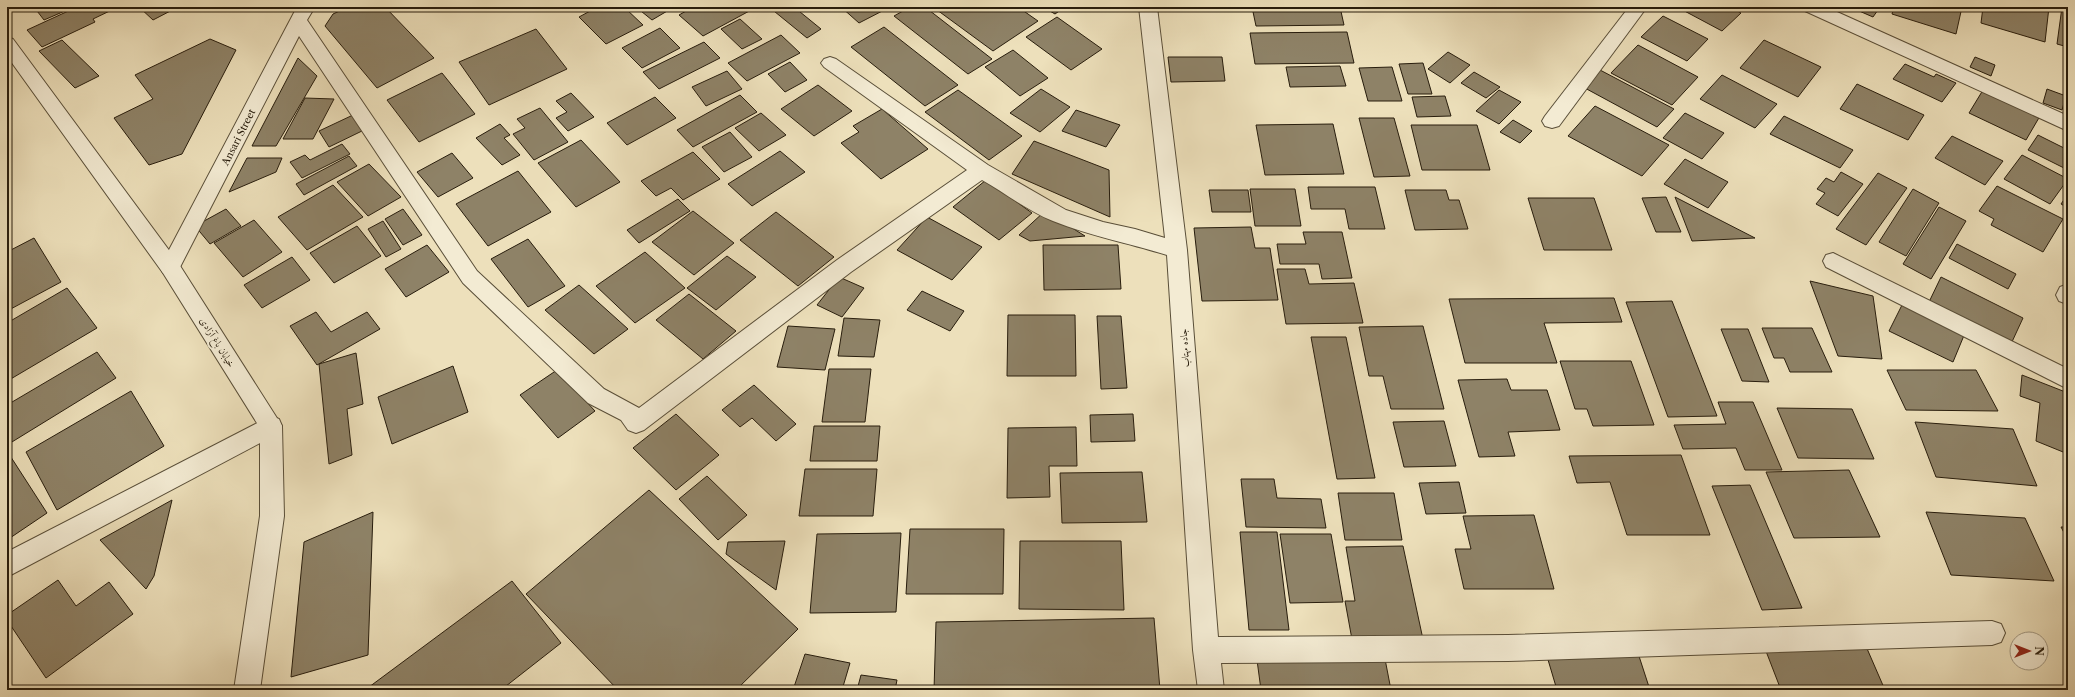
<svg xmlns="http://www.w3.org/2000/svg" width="2075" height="697" font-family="'Libre Caslon Text',Amiri,serif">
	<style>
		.building { fill: #8e8267; stroke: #281d0d }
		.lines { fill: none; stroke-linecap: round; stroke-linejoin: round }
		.minor-casing { stroke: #594e38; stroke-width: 2 }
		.tertiary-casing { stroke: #594e38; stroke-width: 2 }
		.minor { fill: #f3ebd3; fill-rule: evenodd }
		.tertiary { fill: #f3ebd3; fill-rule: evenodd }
		.labels { text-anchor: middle; stroke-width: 4; stroke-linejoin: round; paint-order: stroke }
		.street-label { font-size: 10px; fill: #281d0d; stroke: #f3ebd3 }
	</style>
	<rect width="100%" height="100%" fill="#ede0bb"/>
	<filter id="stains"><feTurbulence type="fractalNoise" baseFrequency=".005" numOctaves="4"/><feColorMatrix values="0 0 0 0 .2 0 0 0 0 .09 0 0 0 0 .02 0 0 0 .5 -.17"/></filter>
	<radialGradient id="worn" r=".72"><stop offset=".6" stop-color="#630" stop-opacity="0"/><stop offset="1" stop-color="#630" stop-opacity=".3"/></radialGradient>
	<g class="building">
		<path d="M34 7H74L44 20Z"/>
		<path d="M77 7H118L93 19 95 22 42 47 27 30Z"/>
		<path d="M139 7H178L153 20Z"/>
		<path d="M348 7H385L434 58 377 88 325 26 333 14Z"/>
		<path d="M590 7H624L643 25 606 44 579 17 592 10Z"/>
		<path d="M636 7H674L652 20Z"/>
		<path d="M693 7H751L753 9 703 36 679 15Z"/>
		<path d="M769 7H794L821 29 807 38Z"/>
		<path d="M841 7H890L859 23Z"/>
		<path d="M910 7H925L992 59 968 74 894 16Z"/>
		<path d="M933 7H1018L1038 21 993 51Z"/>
		<path d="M1043 7H1065L1055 14Z"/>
		<path d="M1252 7H1340L1344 25 1256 26Z"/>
		<path d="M1677 7H1730L1741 13 1722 31Z"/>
		<path d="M1850 7H1880L1873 17Z"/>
		<path d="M1894 7H1962L1956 34 1892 14Z"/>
		<path d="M1983 7H2049L2045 42 1981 23Z"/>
		<path d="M2062 7 2068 9V47L2057 44Z"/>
		<path d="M1663 16 1708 39 1687 61 1641 37Z"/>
		<path d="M1057 17 1102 49 1071 70 1026 37Z"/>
		<path d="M740 19 762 39 742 49 721 29Z"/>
		<path d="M884 27 958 85 925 106 851 47Z"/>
		<path d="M660 28 680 48 642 68 622 48Z"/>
		<path d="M536 29 567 69 489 105 459 62Z"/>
		<path d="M1347 32 1354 63 1255 64 1250 33Z"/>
		<path d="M781 35 800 53 747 81 728 63Z"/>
		<path d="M210 39 236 50 182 154 149 165 114 118 153 99 135 75Z"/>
		<path d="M62 40 99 76 75 88 39 51Z"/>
		<path d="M1764 40 1821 67 1798 97 1740 68Z"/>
		<path d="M704 42 720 58 659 89 643 72Z"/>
		<path d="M1638 45 1698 77 1672 105 1611 73Z"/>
		<path d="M1013 50 1048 78 1020 96 985 67Z"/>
		<path d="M1448 52 1470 65 1450 83 1428 69Z"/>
		<path d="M1168 57H1222L1225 81 1171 82Z"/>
		<path d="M1975 57 1995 65 1991 76 1970 67Z"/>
		<path d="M298 58 317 76 276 146H252Z"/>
		<path d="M790 62 807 80 785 92 768 74Z"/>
		<path d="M1423 63 1432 94H1408L1399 64Z"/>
		<path d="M1905 64 1934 77 1936 74 1956 83 1942 102 1893 79Z"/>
		<path d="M1340 66 1346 86 1290 87 1286 67Z"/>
		<path d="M1392 67 1402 101H1368L1359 68Z"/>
		<path d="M1600 70 1674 109 1657 127 1583 87Z"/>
		<path d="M727 71 742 89 706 106 692 87Z"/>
		<path d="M1474 72 1500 87 1486 98 1461 83Z"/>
		<path d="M442 73 475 114 419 142 387 100Z"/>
		<path d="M1722 75 1777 104 1755 128 1700 99Z"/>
		<path d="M1857 84 1924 115 1908 140 1840 109Z"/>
		<path d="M818 85 852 111 814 136 781 109Z"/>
		<path d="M1041 89 1070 107 1040 132 1010 113Z"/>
		<path d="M2047 89 2066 96 2062 110 2043 103Z"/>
		<path d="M958 90 1022 136 989 160 925 112Z"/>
		<path d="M1499 90 1521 102 1499 124 1476 111Z"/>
		<path d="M1983 90 2040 116 2026 140 1969 113Z"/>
		<path d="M571 93 594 117 568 131 556 118 567 112 556 101Z"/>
		<path d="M740 95 757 112 693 147 677 130Z"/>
		<path d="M1445 96 1451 116 1417 117 1412 97Z"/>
		<path d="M655 97 676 118 627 145 607 123Z"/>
		<path d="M305 98 334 99 313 139H283Z"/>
		<path d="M1595 106 1669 145 1642 176 1568 136Z"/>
		<path d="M540 108 568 142 534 160 513 134 525 128 517 119Z"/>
		<path d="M882 109 928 149 881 179 841 143 859 132 853 126Z"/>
		<path d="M1076 110 1120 125 1106 147 1062 131Z"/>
		<path d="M761 113 786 135 759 151 735 128Z"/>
		<path d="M1685 113 1724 133 1702 159 1663 138Z"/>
		<path d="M353 115 364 130 329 147 319 131Z"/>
		<path d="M1784 116 1853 150 1840 168 1770 134Z"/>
		<path d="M1359 118H1394L1410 176 1374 177Z"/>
		<path d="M1513 120 1532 131 1520 143 1500 132Z"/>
		<path d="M500 124 510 135 504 138 520 155 502 165 476 138Z"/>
		<path d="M1333 124 1344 174 1265 175 1256 125Z"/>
		<path d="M1411 125H1477L1490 170H1422Z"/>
		<path d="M730 132 752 157 724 172 702 147Z"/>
		<path d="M2038 135 2068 150V170L2028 150Z"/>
		<path d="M1952 136 2003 161 1985 185 1935 158Z"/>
		<path d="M581 140 620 182 576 207 538 163Z"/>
		<path d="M1034 141 1109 170 1110 217 1012 174Z"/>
		<path d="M342 144 350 154 302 178 290 162 305 155 310 160Z"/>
		<path d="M780 151 805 172 752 206 728 184Z"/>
		<path d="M693 152 720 179 683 200 671 188 656 196 641 181Z"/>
		<path d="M452 153 473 178 438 197 417 172Z"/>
		<path d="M2022 155 2068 179 2050 204 2004 179Z"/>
		<path d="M349 156 357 166 304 195 296 184Z"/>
		<path d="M247 158H282L276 172 229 192Z"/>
		<path d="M1685 159 1728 182 1708 208 1664 184Z"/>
		<path d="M369 164 401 197 368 216 337 182Z"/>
		<path d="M518 171 551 212 488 246 456 204Z"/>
		<path d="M1841 172 1863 184 1838 216 1816 204 1825 193 1817 189 1826 178 1834 182Z"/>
		<path d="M1878 173 1907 188 1866 245 1836 229Z"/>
		<path d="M986 180 1032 213 999 240 953 207Z"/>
		<path d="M333 185 363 217 307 250 278 217Z"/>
		<path d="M1997 186 2063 219 2043 252 1991 225 1994 219 1979 211Z"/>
		<path d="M1308 187H1375L1385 229H1349L1345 209H1311Z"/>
		<path d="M1250 189H1295L1301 226H1255Z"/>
		<path d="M1913 189 1939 203 1906 256 1879 242Z"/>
		<path d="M1209 190H1248L1251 212H1212Z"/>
		<path d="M1405 190H1446L1449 200H1459L1468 229 1415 230Z"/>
		<path d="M2068 194V208L2061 204Z"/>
		<path d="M1666 197 1681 232H1656L1642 198Z"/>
		<path d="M1675 197 1755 238 1692 241Z"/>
		<path d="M1528 198H1594L1612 250H1544Z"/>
		<path d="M678 199 690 211 639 243 627 230Z"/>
		<path d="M1939 207 1966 221 1931 279 1903 264Z"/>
		<path d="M226 209 241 226 210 244 195 226Z"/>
		<path d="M403 209 422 235 403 245 385 219Z"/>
		<path d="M693 211 734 243 694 275 652 242Z"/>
		<path d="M1045 211 1085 236 1030 241 1019 235Z"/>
		<path d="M776 212 834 257 798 286 740 240Z"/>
		<path d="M927 217 982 247 952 280 897 250Z"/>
		<path d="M254 220 282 252 243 277 214 243Z"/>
		<path d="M383 221 401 249 386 257 368 229Z"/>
		<path d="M357 226 381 256 334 283 310 253Z"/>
		<path d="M1251 227 1255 248H1270L1278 300 1202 301 1194 228Z"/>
		<path d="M1303 232H1342L1352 278 1322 279 1319 264H1280L1277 244H1306Z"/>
		<path d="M34 238 61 282 7 311V252Z"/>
		<path d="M528 239 565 286 528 307 491 259Z"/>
		<path d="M1957 244 2016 274 2008 289 1949 258Z"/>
		<path d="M427 245 449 272 406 297 385 269Z"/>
		<path d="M1043 245H1118L1121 289 1044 290Z"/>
		<path d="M645 252 685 288 635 323 596 286Z"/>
		<path d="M727 256 756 277 716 310 687 288Z"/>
		<path d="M292 257 310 280 262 308 244 285Z"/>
		<path d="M1277 269H1305L1309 284 1354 283 1363 323 1286 324Z"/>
		<path d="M839 277 864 288 842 317 817 305Z"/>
		<path d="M1941 277 2023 318 2011 344 1929 302Z"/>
		<path d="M1810 281 1873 296 1882 359 1838 356Z"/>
		<path d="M579 285 628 329 594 354 545 310Z"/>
		<path d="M67 288 97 328 9 380 7 378V323Z"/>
		<path d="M922 291 964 311 950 331 907 310Z"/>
		<path d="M689 294 736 331 703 359 656 320Z"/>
		<path d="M1614 298 1622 322 1544 323 1557 363H1465L1449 299Z"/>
		<path d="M1672 301 1717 416 1668 417 1626 302Z"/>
		<path d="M1903 303 1965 333 1953 362 1889 331Z"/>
		<path d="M316 312 331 332 367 312 380 329 317 365 290 326Z"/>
		<path d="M1008 315H1075L1076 376H1007Z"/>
		<path d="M1097 316H1121L1127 388 1101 389Z"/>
		<path d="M844 318 880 320 874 357 838 356Z"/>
		<path d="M788 326 835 329 825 370 777 367Z"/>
		<path d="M1423 326 1444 409H1391L1383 376H1369L1359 327Z"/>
		<path d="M1762 328H1812L1832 372H1790L1784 358H1774Z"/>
		<path d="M1721 329H1748L1769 382 1742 381Z"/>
		<path d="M1311 337H1346L1375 478 1337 479Z"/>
		<path d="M97 352 116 378 7 445V405Z"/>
		<path d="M356 353 363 404 347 409 352 455 329 464 319 364Z"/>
		<path d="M1560 361H1631L1654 425 1593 426 1587 409H1575Z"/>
		<path d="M453 366 468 412 392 444 378 397Z"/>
		<path d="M829 369H871L865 422H822Z"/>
		<path d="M557 370 595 411 558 438 520 395Z"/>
		<path d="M1887 370H1976L1998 411 1906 410Z"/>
		<path d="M2022 375 2068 393V454L2036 441 2040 403 2020 396Z"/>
		<path d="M1507 379 1511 390H1547L1560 430 1508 432 1515 456 1479 457 1458 380Z"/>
		<path d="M754 385 796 424 776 441 752 418 740 427 722 410Z"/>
		<path d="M131 391 164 446 57 510 26 452Z"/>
		<path d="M1718 402H1753L1782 470H1745L1736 448 1683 449 1674 425 1726 424Z"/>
		<path d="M1777 408 1852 409 1874 459 1798 458Z"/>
		<path d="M676 414 719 455 676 490 633 448Z"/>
		<path d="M1133 414 1135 441 1091 442 1090 415Z"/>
		<path d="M1444 421 1456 466 1404 467 1393 422Z"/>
		<path d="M1915 422 2013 429 2037 486 1936 477Z"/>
		<path d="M814 426H880L877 461H810Z"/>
		<path d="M1076 427 1077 466H1049L1050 497 1007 498 1008 428Z"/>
		<path d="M7 451 47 513 7 540Z"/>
		<path d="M1681 455 1710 535H1627L1610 482 1577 483 1569 456Z"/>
		<path d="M805 469H877L873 516H799Z"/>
		<path d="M1849 470 1880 537 1794 538 1766 472Z"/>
		<path d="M1142 472 1147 522 1062 523 1060 473Z"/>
		<path d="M707 476 747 515 718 540 679 499Z"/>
		<path d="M1241 479H1274L1277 498 1321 499 1326 528 1246 527Z"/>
		<path d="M1459 482 1466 513 1426 514 1419 483Z"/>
		<path d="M1750 485 1802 608 1762 610 1712 486Z"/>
		<path d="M649 490 798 629 736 690H618L526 594Z"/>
		<path d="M1338 493H1394L1402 540H1345Z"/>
		<path d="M172 500 154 576 146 589 100 540Z"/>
		<path d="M373 512 368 655 291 677 304 542Z"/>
		<path d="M1926 512 2025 518 2054 581 1951 575Z"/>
		<path d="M1534 515 1554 589H1464L1455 549H1471L1463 516Z"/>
		<path d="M2061 527H2068V540Z"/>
		<path d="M910 529H1004L1003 594H906Z"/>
		<path d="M1240 532H1277L1289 630H1249Z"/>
		<path d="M901 533 896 612 810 613 817 534Z"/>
		<path d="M1280 534H1331L1343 602 1290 603Z"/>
		<path d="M785 541 776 590 726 554 728 542Z"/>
		<path d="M1020 541H1121L1124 610 1019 609Z"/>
		<path d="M1403 546 1424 644 1353 645 1345 601H1355L1346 547Z"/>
		<path d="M58 580 76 606 109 582 133 614 46 678 7 620V615Z"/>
		<path d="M512 581 561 643 501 690H365Z"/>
		<path d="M1154 618 1160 690H934L936 622Z"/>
		<path d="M1865 644 1885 690H1781L1764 646Z"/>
		<path d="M1637 650 1650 690H1557L1546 653Z"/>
		<path d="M805 654 850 663 842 690H793Z"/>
		<path d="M1385 659 1391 690H1261L1257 660Z"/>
		<path d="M861 675 897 680 895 690H857Z"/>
	</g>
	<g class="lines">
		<defs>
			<g id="minor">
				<path d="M297 7H311L313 10 307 20 477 271 604 389 639 408 837 260 967 170 824 67 821 63 824 59 830 57 836 59 988 165 1066 210 1103 222 1135 229 1165 238 1139 7H1157L1187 250 1218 637 1508 635 1992 621 2001 624 2005 633 2001 642 1992 645 1508 661 1221 663 1224 690H1198L1193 650 1167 255C1129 243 1090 236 1053 221 1028 211 1005 193 982 180L851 272 644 430 636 433 628 430 621 420 588 403 463 283 299 36 177 273 170 275 163 273 160 267Z"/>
				<path d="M1629 7H1647L1559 126 1552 128 1545 126 1542 121 1545 116Z"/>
				<path d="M1802 7H1826L2068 116V131L1805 11Z"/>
				<path d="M1833 253 2068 369V389L1826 267 1823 261 1826 255Z"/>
				<path d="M2068 284V303L2067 304 2059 301 2056 295 2060 287Z"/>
				<path d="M271 416 279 419 282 426 279 433 7 577V552Z"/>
			</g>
			<path id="tertiary" d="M7 37 13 39 177 261 282 426 284 516 260 690H234L260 516V428L163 273 7 56Z"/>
		</defs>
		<use href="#minor" class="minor-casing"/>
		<use href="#tertiary" class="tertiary-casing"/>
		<use href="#minor" class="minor"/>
		<use href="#tertiary" class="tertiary"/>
	</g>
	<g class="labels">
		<g class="street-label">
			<text transform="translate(238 137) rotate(-63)" y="4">Ansari Street</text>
			<text transform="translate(218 342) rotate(58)" y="4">خیابان باغ آزادی</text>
			<text transform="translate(1184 348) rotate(-94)" y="4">جاده مهتاب</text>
		</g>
	</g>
	<rect width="2075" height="697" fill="none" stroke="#ede0bb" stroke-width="24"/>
	<rect x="8" y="8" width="2059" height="681" fill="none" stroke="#281d0d" stroke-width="2"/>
	<rect x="12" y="12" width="2051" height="673" fill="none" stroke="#281d0d"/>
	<g transform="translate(2029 651) rotate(90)"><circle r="19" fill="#f3ebd3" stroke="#a29984"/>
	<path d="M0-3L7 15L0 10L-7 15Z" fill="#8f2418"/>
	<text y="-6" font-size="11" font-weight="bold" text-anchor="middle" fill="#281d0d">N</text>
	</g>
	<rect width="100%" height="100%" filter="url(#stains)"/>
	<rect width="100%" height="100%" fill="url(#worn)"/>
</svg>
